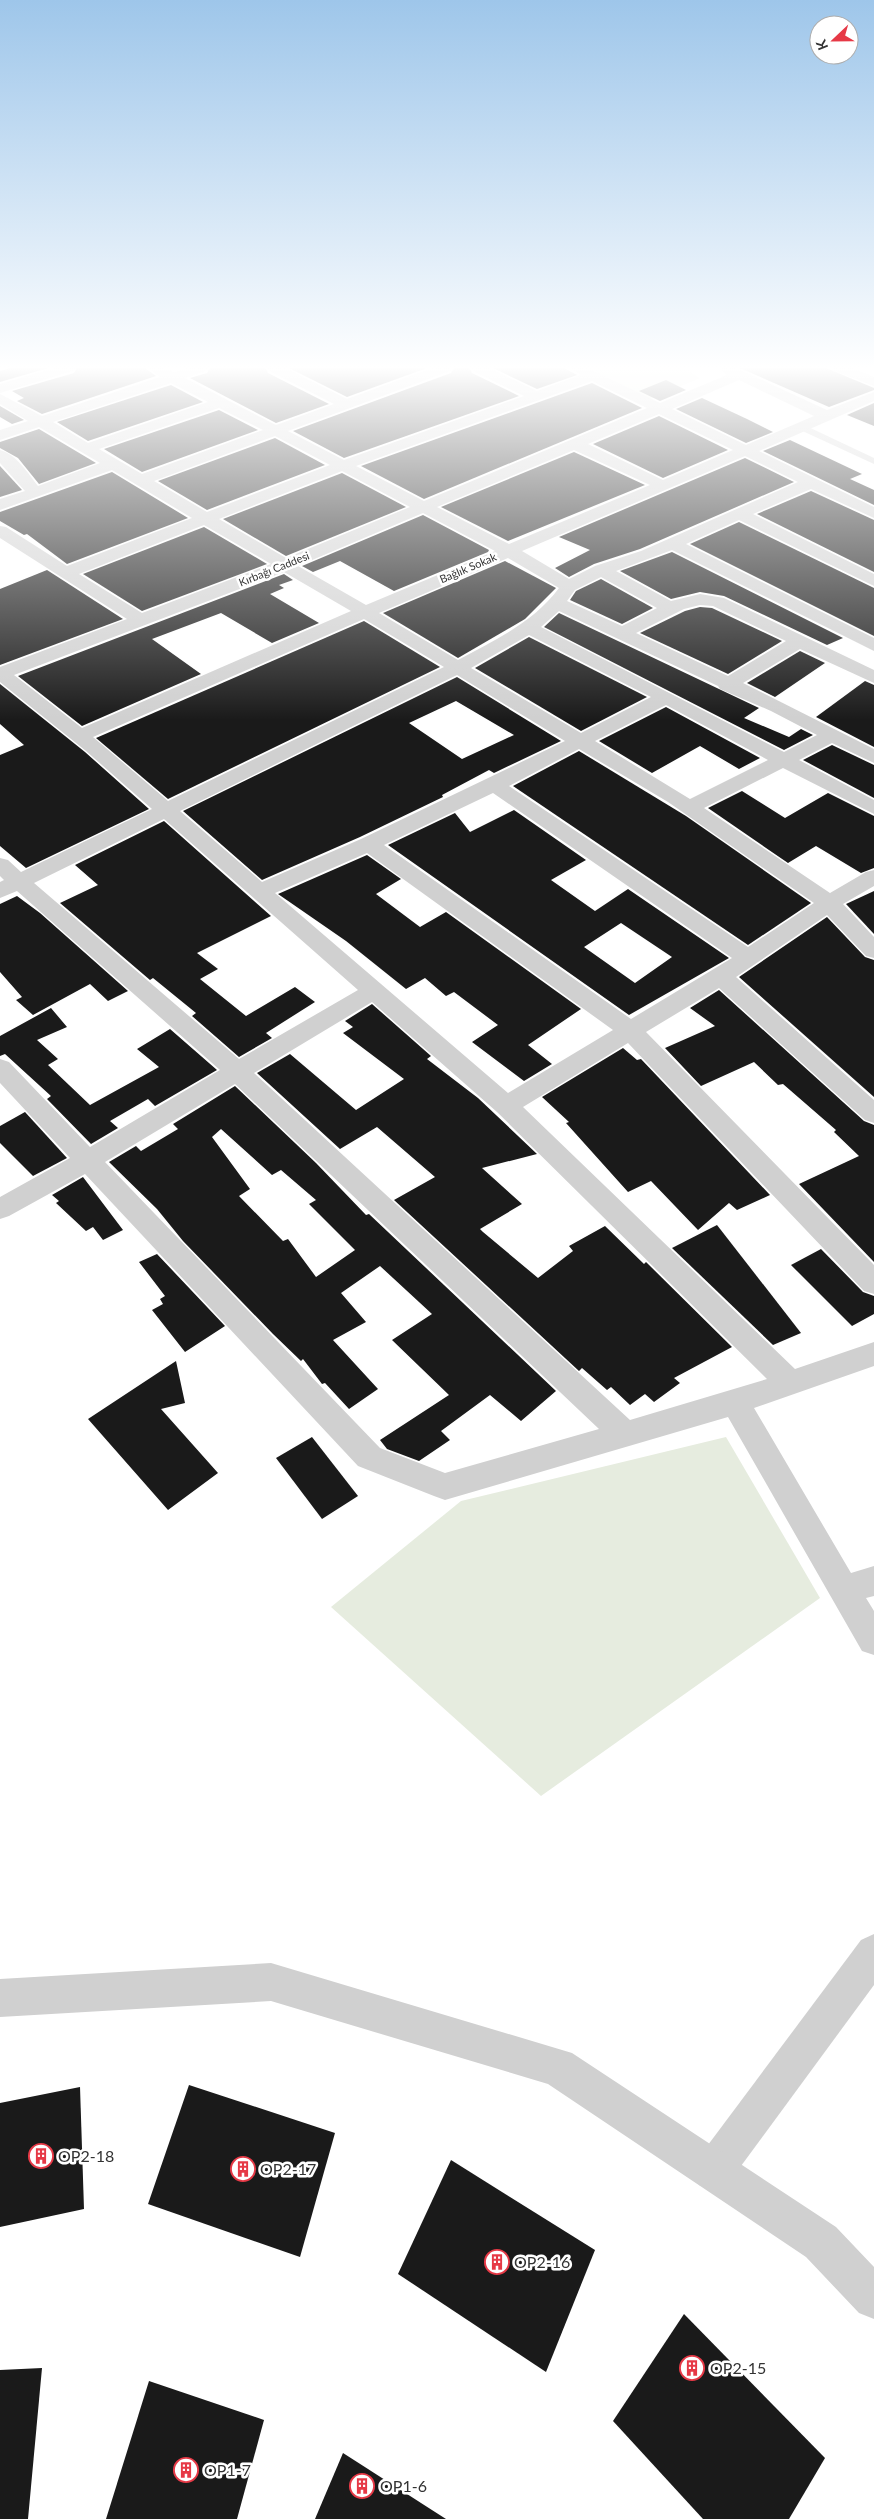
<svg xmlns="http://www.w3.org/2000/svg" width="874" height="2519" font-family="Lato,sans-serif">
	<style>
		.green { fill: #e6ecdf }
		.building { fill: #1a1a1a; fill-rule: evenodd }
		.lines { fill: none; stroke-linecap: round; stroke-linejoin: round }
		.service { fill: #d0d0d0; fill-rule: evenodd }
		.minor { fill: #d0d0d0; fill-rule: evenodd }
		.tertiary { fill: #d0d0d0; fill-rule: evenodd }
		.labels { text-anchor: middle; stroke-width: 5; stroke-linejoin: round; paint-order: stroke }
		.far-street-label { font-size: 11px; fill: #333; stroke: #fff }
		.near-poi-label { font-size: 16px; fill: #333; stroke: #fff; text-anchor: start }
	</style>
	<rect width="100%" height="100%" fill="#fff"/>
	<g class="green">
		<path d="M589 368H684L700 378 650 399Z"/>
		<path d="M726 1437 820 1598 541 1796 331 1607 461 1501Z"/>
	</g>
	<g class="building">
		<path d="M11 368H48L0 382V371Z"/>
		<path d="M77 368H145L156 376 42 414 17 401 24 398 12 391 74 373Z"/>
		<path d="M210 368H265L268 373 329 404 276 423 190 378 207 373Z"/>
		<path d="M289 368H427L347 397Z"/>
		<path d="M454 368H469L472 373 519 396 344 458 293 431 451 373Z"/>
		<path d="M493 368H564L577 375 537 389Z"/>
		<path d="M740 368H826L874 388V390L829 407Z"/>
		<path d="M666 380 686 390 660 401 639 391Z"/>
		<path d="M592 383 642 408 424 499 361 466Z"/>
		<path d="M171 385 203 402 88 441 57 422Z"/>
		<path d="M702 398 747 419 773 432 746 443 676 409Z"/>
		<path d="M874 403V426L847 415Z"/>
		<path d="M0 407V406L24 420 12 424 0 417Z"/>
		<path d="M219 410 258 430 142 472 104 449Z"/>
		<path d="M659 416 728 450 663 478 593 444Z"/>
		<path d="M39 429 96 463 39 484 18 458 0 448V442Z"/>
		<path d="M275 438 325 465 207 510 158 481Z"/>
		<path d="M790 440 862 474 850 479 874 490V505L763 451Z"/>
		<path d="M574 452 645 485 508 541 441 507Z"/>
		<path d="M745 458 794 482 640 549 594 564 569 577 555 568 590 550 559 537Z"/>
		<path d="M0 466 22 490 0 497Z"/>
		<path d="M112 472 188 518 67 564 27 534 24 535 0 521V512Z"/>
		<path d="M342 473 406 507 286 556 223 519Z"/>
		<path d="M811 491 874 520V572L757 514Z"/>
		<path d="M423 515 489 550 488 552 394 591 340 561 313 572 302 566Z"/>
		<path d="M739 522 874 588V636L690 544Z"/>
		<path d="M204 527 267 564 142 611 83 574Z"/>
		<path d="M672 552 843 638 827 645 724 596 700 592 671 599 620 571Z"/>
		<path d="M505 561 556 588 525 619 458 658 383 613Z"/>
		<path d="M47 570 123 619 0 665V589Z"/>
		<path d="M284 574 293 580 279 585 284 588 270 594 319 623 272 643 221 613 152 639 201 674 82 726 18 676Z"/>
		<path d="M601 579 653 608 622 624 570 600 576 591Z"/>
		<path d="M700 607 712 608 782 641 728 674 640 633 685 611Z"/>
		<path d="M559 613 759 708 744 718 789 737 801 729 813 735 784 750 544 627Z"/>
		<path d="M364 621 440 667 168 799 96 738Z"/>
		<path d="M529 637 647 697 581 731 475 668Z"/>
		<path d="M800 651 825 663 775 697 747 683Z"/>
		<path d="M457 677 561 741 494 773 489 770 442 795 443 797 360 837 262 880 183 811ZM456 701 514 735 462 759 409 723Z"/>
		<path d="M865 681 874 685V747L816 717Z"/>
		<path d="M0 684 85 752 149 809 26 868 0 846V755L24 745 0 724Z"/>
		<path d="M666 707 760 758 739 769 700 746 652 773 599 741Z"/>
		<path d="M832 745 874 765V798L803 760Z"/>
		<path d="M579 751 686 816 811 903 748 945 513 786Z"/>
		<path d="M742 791 785 818 828 793 874 816V868L861 873 816 846 788 863 708 808Z"/>
		<path d="M514 810 586 860 551 880 595 911 628 889 729 958 629 1015 388 845 455 813 470 832ZM621 923 672 957 635 983 584 947Z"/>
		<path d="M164 821 271 916 197 953 218 969 200 979 246 1016 295 987 315 1002 266 1033 272 1038 239 1057 192 1016 196 1013 153 978 150 980 60 903 98 885 75 865Z"/>
		<path d="M367 855 401 879 376 894 420 927 446 912 581 1009 528 1045 552 1064 524 1081 472 1042 498 1025 454 992 446 996 425 978 406 989 346 941 278 894Z"/>
		<path d="M874 891V934L846 904Z"/>
		<path d="M17 896 40 913 128 991 108 1001 90 984 33 1015 16 1000 22 997 0 972V904Z"/>
		<path d="M827 917 865 957 874 960V1097L739 977Z"/>
		<path d="M719 990 864 1121 874 1125V1262L799 1184 859 1156 834 1132 836 1130 783 1084 778 1085 754 1062 701 1086 665 1048 715 1026 690 1008Z"/>
		<path d="M372 1004 431 1056 427 1059 478 1098 537 1154 482 1168 522 1204 480 1229 483 1232 538 1278 573 1251 569 1246 605 1226 644 1264 646 1262 732 1347 674 1378 680 1383 654 1402 645 1394 630 1405 611 1387 607 1390 582 1368 579 1371 394 1200 435 1177 377 1127 340 1149 257 1073 290 1054 356 1110 404 1079 343 1033 353 1027 345 1021Z"/>
		<path d="M51 1008 67 1027 37 1040 58 1059 48 1065 90 1105 159 1067 137 1049 170 1029 217 1070 155 1106 148 1099 110 1121 118 1128 91 1144 47 1099 51 1096 5 1054 0 1056V1036Z"/>
		<path d="M623 1048 637 1060 641 1059 770 1195 737 1210 729 1203 698 1230 651 1181 628 1192 566 1123 569 1122 542 1097Z"/>
		<path d="M235 1086 316 1163 366 1215 369 1214 556 1391 521 1421 490 1395 441 1431 450 1440 419 1461 387 1449 380 1440 449 1395 392 1340 432 1314 380 1266 341 1293 366 1322 333 1340 378 1389 349 1409 325 1383 322 1384 303 1359 301 1361 273 1334 183 1241 157 1209 109 1162 136 1146 141 1151 178 1129 173 1124ZM221 1129 272 1175 281 1170 316 1200 309 1204 355 1250 316 1277 288 1239 283 1241 239 1196 250 1189 212 1137Z"/>
		<path d="M25 1112 67 1158 33 1176 0 1143V1126Z"/>
		<path d="M83 1177 123 1230 103 1240 93 1227 86 1231 56 1203 59 1201 52 1195Z"/>
		<path d="M717 1225 801 1333 773 1345 672 1248Z"/>
		<path d="M821 1249 863 1292 874 1296V1314L852 1326 791 1265Z"/>
		<path d="M157 1254 225 1326 185 1352 152 1310 163 1304 160 1299 165 1296 139 1262Z"/>
		<path d="M176 1361 185 1403 161 1409 218 1473 168 1510 88 1419Z"/>
		<path d="M312 1437 358 1496 322 1519 276 1458Z"/>
		<path d="M189 2085 335 2133 300 2257 148 2204Z"/>
		<path d="M80 2087 84 2209 0 2227V2103Z"/>
		<path d="M451 2160 595 2250 546 2372 398 2274Z"/>
		<path d="M684 2314 825 2458 789 2519H703L613 2421Z"/>
		<path d="M42 2368 28 2519H0V2370Z"/>
		<path d="M149 2381 264 2420 237 2519H106Z"/>
		<path d="M343 2453 446 2519H315Z"/>
	</g>
	<g class="lines">
		<path class="service" d="M796 424H802L874 458V464L796 428Z"/>
		<g class="minor">
			<path d="M54 368H75L73 371 0 393V384Z"/>
			<path d="M147 368H165L174 372 187 368H208L206 371 185 378 276 425 334 404 269 371 267 368H285L347 399 432 368H452L450 371 288 431 344 460 524 396 473 371 471 368H489L537 391 581 375 570 368H588L660 403 727 375 718 368H736L827 410 874 392V401L759 451 874 507V518L811 489 753 514 874 574V586L739 520 686 544 874 638V651L672 550 616 571 671 601 700 594 724 598 874 670V683L800 649 743 683 874 749V763L832 743 799 760 874 800V814L783 768 704 808 830 893 866 872 874 870V886L843 904 874 937V958L866 956 827 915 736 977 874 1100V1123L865 1120 719 988 646 1032 874 1265V1294L864 1291 628 1043 523 1107 795 1369 874 1342V1366L754 1408 851 1573 874 1566V1596L866 1598 874 1611V1655L862 1651 728 1417 445 1500 434 1496 358 1466 85 1174 9 1216 0 1219V1197L70 1158 0 1083V1059L9 1062 90 1147 220 1070 17 891 0 898V882L4 880 0 876V858L8 860 21 872 152 809 86 751 0 682V667L127 619 0 538V526L6 527 67 566 192 518 112 470 0 510V499L25 491 0 463V450C16 454 28 473 38 486L100 463 39 427 0 440V430L28 421 0 404V394L42 416 160 377ZM739 380 814 416 746 445 672 409ZM592 381 647 408 424 501 356 466ZM171 383 208 402 88 443 53 422ZM219 408 263 430 142 474 99 449ZM659 414 733 450 663 480 588 444ZM275 436 330 465 207 512 154 481ZM574 450 650 485 509 544 437 507ZM745 456 798 482 641 551 595 566 569 579 522 551ZM342 471 410 507 286 558 219 519ZM423 513 495 551 366 605 298 566ZM204 525 271 564 142 613 79 574ZM508 558 559 588C534 622 495 640 458 660L379 613ZM284 572 351 611 82 728 14 675ZM601 577 657 608 622 626 567 601 575 590ZM700 605 713 606 786 641 728 676 636 633 684 609ZM559 611 718 686 720 689 771 711 817 735 784 752 541 627ZM364 619 444 667 168 801 93 737ZM529 635 651 697 581 733 471 668ZM457 675 565 741 361 839 262 882 180 811ZM666 705 768 760 690 799 595 741ZM579 749 668 802 814 903 748 947 509 786ZM493 793 732 958 631 1019 384 845ZM164 819 358 990 239 1059 34 883ZM367 853 613 1030 508 1093 275 893ZM372 1002 497 1112 767 1379 630 1420 254 1073ZM235 1084 599 1429 445 1473 380 1448 105 1162Z"/>
			<path d="M833 368H852L874 377V386L835 371Z"/>
			<path d="M874 1934V1985L727 2185 713 2191 699 2185 693 2171 699 2157 861 1940Z"/>
		</g>
		<path class="tertiary" d="M271 1963 572 2053 836 2227 874 2267V2319L859 2313 806 2257 548 2084 271 2001 0 2017V1979Z"/>
	</g>
	<linearGradient id="sky" x2="0" y2="1"><stop stop-color="#9ec6ea"/><stop offset="0.51" stop-color="#fff"/><stop offset="1" stop-color="#fff" stop-opacity="0"/></linearGradient>
	<rect width="874" height="720" fill="url(#sky)"/>
	<defs>
		<symbol id="building-ring" viewBox="-11 -11 22 22"><circle r="9.5" fill="#fff" stroke="#e63946" stroke-width="1.5"/><path d="M-4-6H4V6H1V3H-1V6H-4ZM-2.5-4.3h1.7v1.8h-1.7ZM.8-4.3h1.7v1.8H.8ZM-2.5-1h1.7V.8h-1.7ZM.8-1h1.7V.8H.8Z" fill="#e63946"/></symbol>
	</defs>
	<g fill-rule="evenodd">
		<use href="#building-ring" x="27" y="2142" width="28" height="28"/>
		<use href="#building-ring" x="229" y="2155" width="28" height="28"/>
		<use href="#building-ring" x="483" y="2248" width="28" height="28"/>
		<use href="#building-ring" x="678" y="2354" width="28" height="28"/>
		<use href="#building-ring" x="172" y="2456" width="28" height="28"/>
		<use href="#building-ring" x="348" y="2472" width="28" height="28"/>
	</g>
	<g class="labels">
		<g class="far-street-label">
			<text transform="translate(468 568) rotate(-23)" y="4">Bağlık Sokak</text>
			<text transform="translate(274 569) rotate(-22)" y="4">Kırbağı Caddesi</text>
		</g>
		<g class="near-poi-label">
			<text x="58" y="2162">OP2-18</text>
			<text x="260" y="2175">OP2-17</text>
			<text x="514" y="2268">OP2-16</text>
			<text x="710" y="2374">OP2-15</text>
			<text x="204" y="2476">OP1-7</text>
			<text x="380" y="2492">OP1-6</text>
		</g>
	</g>
	<g transform="translate(834 40) rotate(248)"><circle r="24" fill="#ffffff" stroke="#adadad"/>
	<path d="M0-4L9 19L0 12L-9 19Z" fill="#e63946"/>
	<text y="-8" font-size="14" font-weight="bold" text-anchor="middle" fill="#333333">K</text>
	</g>
</svg>
